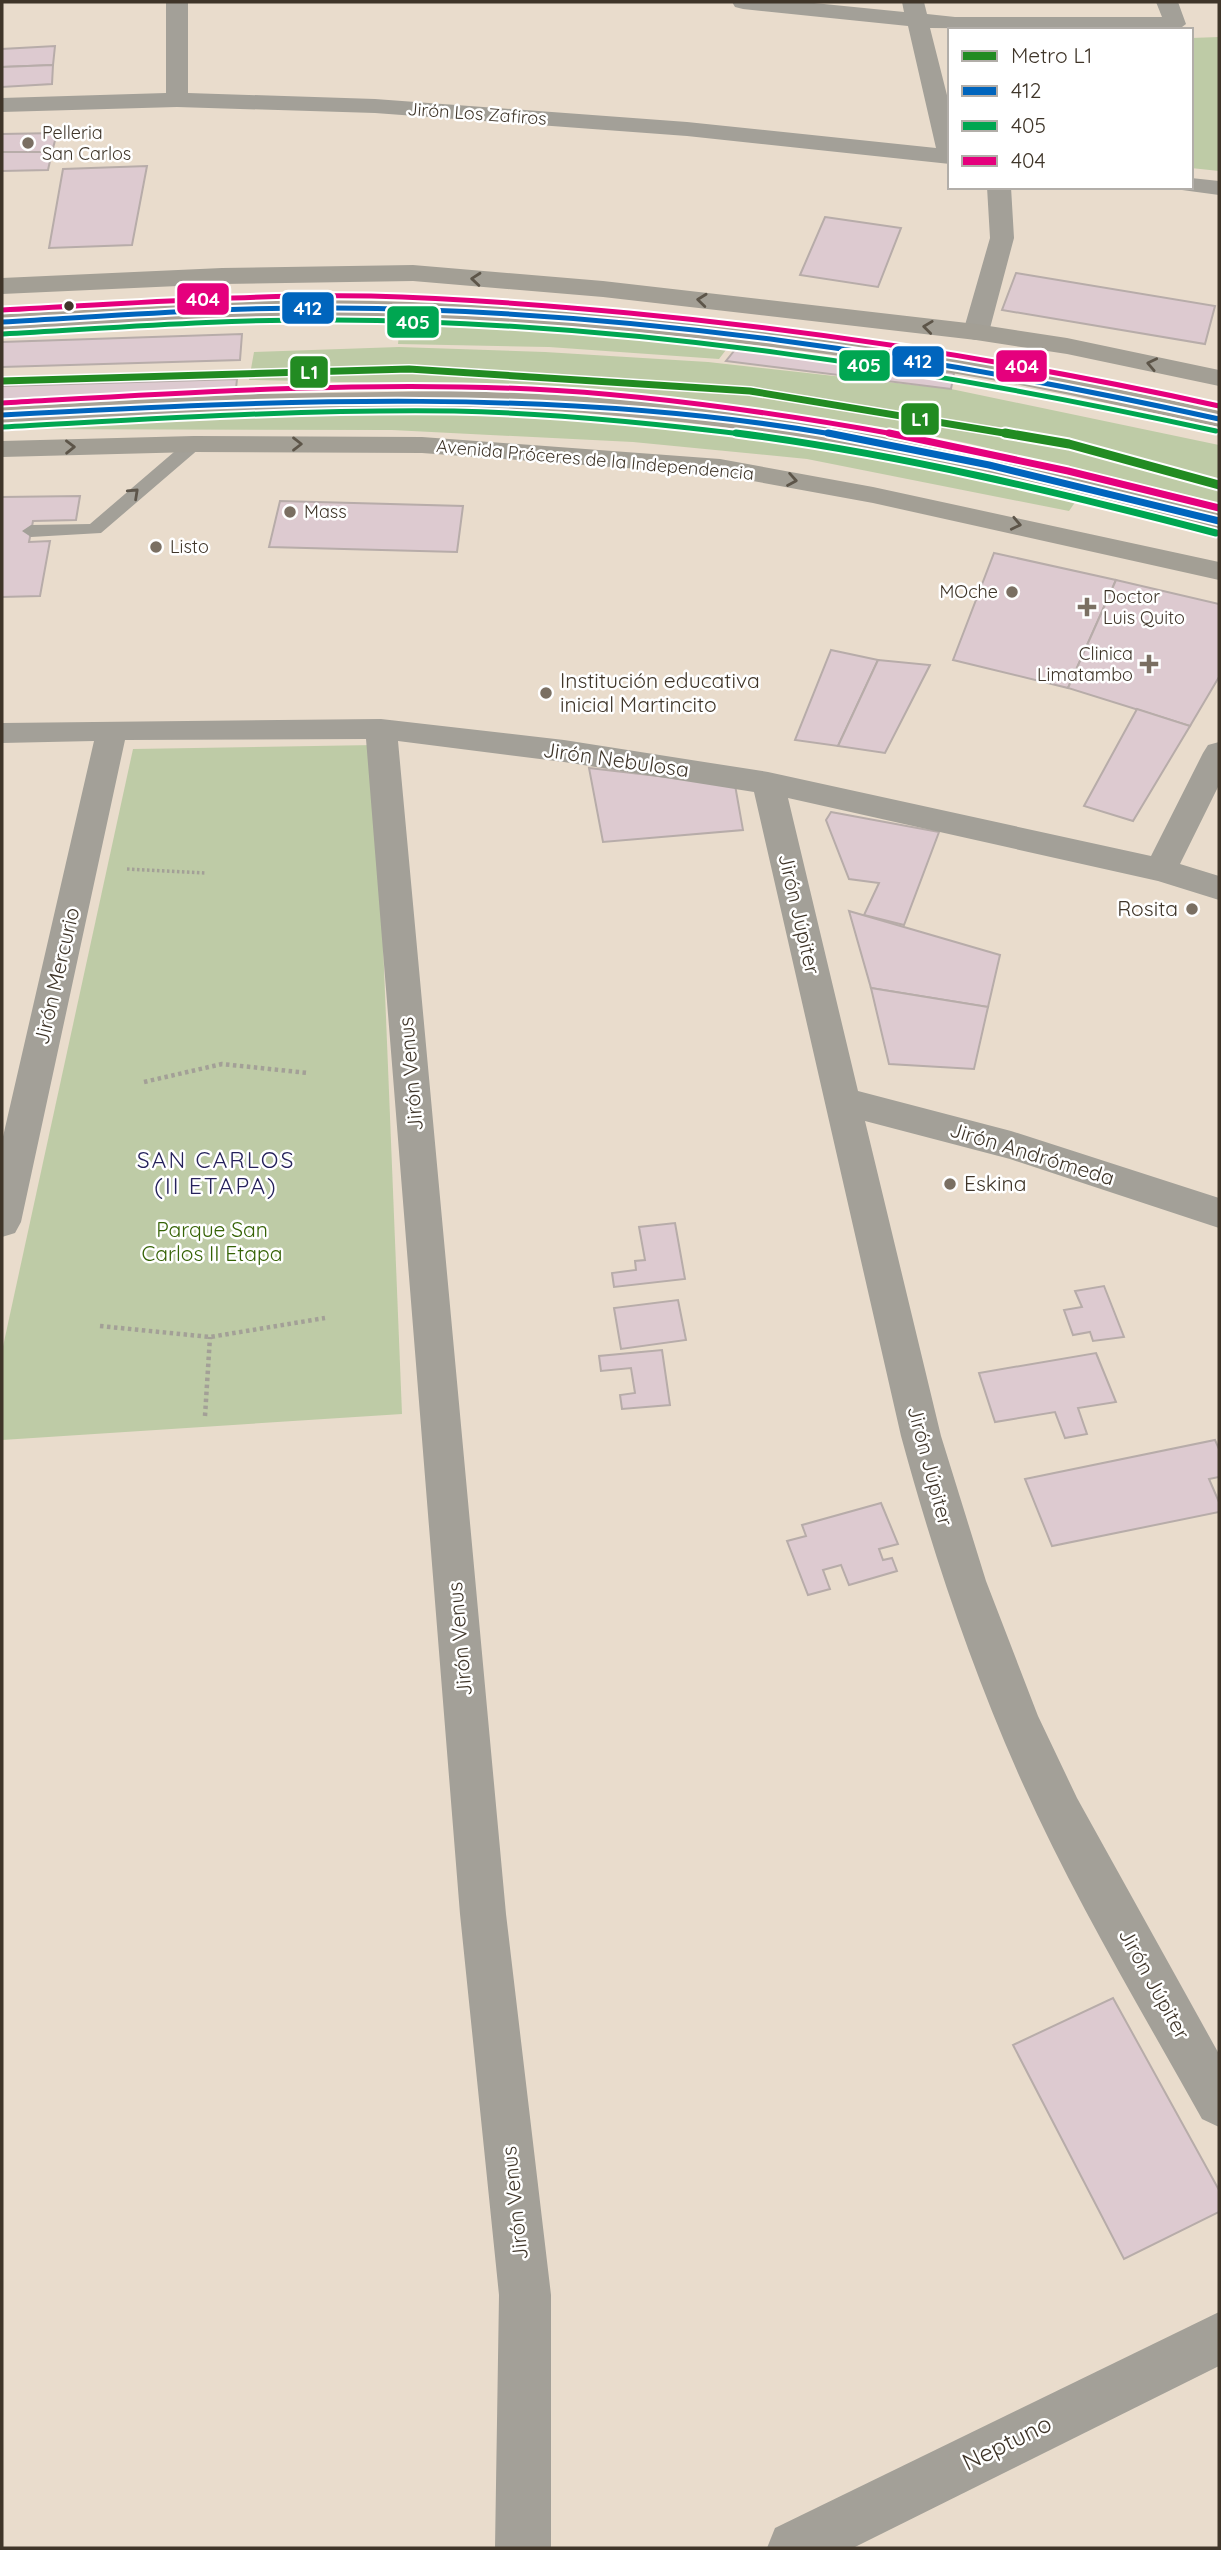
<svg xmlns="http://www.w3.org/2000/svg" width="1221" height="2550" font-family="Quicksand,sans-serif">
	<style>
		.green { fill: #becba6 }
		.building { fill: #ddcad0; stroke: #b7aca9; stroke-width: 2 }
		.lines { fill: none; stroke-linecap: round; stroke-linejoin: round }
		.path-far1 { stroke: #a3a097; stroke-width: 3.5; stroke-dasharray: 2.5 2.5; stroke-linecap: butt }
		.path { stroke: #a3a097; stroke-width: 4.5; stroke-dasharray: 3.5 3.5; stroke-linecap: butt }
		.lane { fill: #a3a098; fill-rule: evenodd }
		.street { fill: #a3a098; fill-rule: evenodd }
		.secondary { fill: #a39f95; fill-rule: evenodd }
		.primary { fill: #a8a296; fill-rule: evenodd }
		.bus-1-far1-casing { stroke: #fff; stroke-width: 9 }
		.bus-1-casing { stroke: #fff; stroke-width: 11 }
		.bus-2-far1-casing { stroke: #fff; stroke-width: 9 }
		.bus-2-casing { stroke: #fff; stroke-width: 11 }
		.bus-3-far1-casing { stroke: #fff; stroke-width: 9 }
		.bus-3-casing { stroke: #fff; stroke-width: 11 }
		.bus-1-far1 { stroke: #0065bd; stroke-width: 5 }
		.bus-1 { stroke: #0065bd; stroke-width: 7 }
		.bus-2-far1 { stroke: #00a651; stroke-width: 5 }
		.bus-2 { stroke: #00a651; stroke-width: 7 }
		.bus-3-far1 { stroke: #e5007d; stroke-width: 5 }
		.bus-3 { stroke: #e5007d; stroke-width: 7 }
		.metro-1-far1-casing { stroke: #fff; stroke-width: 10 }
		.metro-1-casing { stroke: #fff; stroke-width: 13 }
		.metro-1-far1 { stroke: #228b22; stroke-width: 7 }
		.metro-1 { stroke: #228b22; stroke-width: 9 }
		.oneway { stroke: #5d5549 }
		.oneway2 { stroke: #5d554a }
		.poi-dot { fill: #7a6f62; stroke: #fff; stroke-width: 2.5 }
		.bus-dot { fill: #3f3529; stroke: #fff; stroke-width: 2.5 }
		.labels { text-anchor: middle; stroke-width: 5; stroke-linejoin: round; paint-order: stroke }
		.far-street-label { font-size: 18px; fill: #3f3529; stroke: #fff }
		.far-poi-label { font-size: 18px; fill: #3f3529; stroke: #fff; text-anchor: start }
		.poi-label { font-size: 21px; fill: #3f3529; stroke: #fff; text-anchor: start }
		.street-label { font-size: 21px; fill: #3f3529; stroke: #fff }
		.park-label { font-size: 21px; fill: #356205; stroke: #fff }
		.neighbourhood-label { font-size: 23px; letter-spacing: 2px; fill: #26225c; stroke: #fff }
		.near-street-label { font-size: 24px; fill: #3f3529; stroke: #fff }
		.line-badge { stroke: #fff; stroke-width: 2.5 }
		.badge-label { font-size: 19px; text-anchor: middle; font-weight: bold; fill: #fff }
	</style>
	<rect width="100%" height="100%" fill="#e9dccc"/>
	<g class="green">
		<path d="M1219 37V171L1191 168V38Z"/>
		<path d="M400 325 539 328 729 346 719 359 549 347 398 344Z"/>
		<path d="M399 347 545 352 708 362 951 389 1219 445V509C1119 483 1019 452 917 433 784 409 648 398 513 390 425 385 337 381 249 380L254 352Z"/>
		<path d="M375 410 519 415 771 432 1081 494 1069 511 807 459 633 442 392 430 2 429V419Z"/>
		<path d="M375 745 402 1414 2 1440V1351L133 749Z"/>
	</g>
	<g class="building">
		<path d="M55 46 53 65 2 67V49Z"/>
		<path d="M53 65 52 84 2 87V67Z"/>
		<path d="M57 133 52 152H2V134Z"/>
		<path d="M2 152H52L48 170 2 171Z"/>
		<path d="M147 166 132 245 49 248 63 169Z"/>
		<path d="M825 217 901 228 878 287 800 275Z"/>
		<path d="M1016 273 1215 306 1205 344 1002 310Z"/>
		<path d="M242 334 240 360 2 367V342Z"/>
		<path d="M738 346 954 373 951 389 726 361Z"/>
		<path d="M237 379 235 398 2 404V386Z"/>
		<path d="M80 496 76 520 33 521 29 542 50 541 40 596 2 597V497Z"/>
		<path d="M280 501 463 506 457 552 269 547Z"/>
		<path d="M994 553 1116 580 1068 688 953 660Z"/>
		<path d="M1116 580 1219 604V677L1190 726 1068 688Z"/>
		<path d="M831 650 878 660 838 746 795 740Z"/>
		<path d="M878 660 930 665 885 753 838 746Z"/>
		<path d="M1137 709 1190 726 1133 821 1084 806Z"/>
		<path d="M589 768 735 785 743 830 603 842Z"/>
		<path d="M831 812 939 832 904 925 864 915 879 883 849 879 826 820Z"/>
		<path d="M849 911 1000 955 988 1007 871 988Z"/>
		<path d="M871 988 988 1007 974 1069 889 1064Z"/>
		<path d="M675 1223 685 1279 614 1287 612 1273 636 1270 635 1261 645 1260 639 1227Z"/>
		<path d="M1104 1286 1124 1337 1093 1341 1090 1332 1073 1335 1064 1310 1082 1307 1075 1291Z"/>
		<path d="M678 1300 686 1340 621 1349 614 1308Z"/>
		<path d="M662 1350 670 1405 622 1409 620 1395 635 1393 631 1368 601 1371 599 1356Z"/>
		<path d="M1096 1353 1116 1402 1078 1408 1087 1434 1065 1438 1055 1412 995 1422 979 1373Z"/>
		<path d="M1215 1440 1219 1449V1477L1209 1479 1219 1502V1512L1052 1546 1025 1479Z"/>
		<path d="M881 1503 898 1544 879 1549 883 1560 892 1558 897 1571 849 1585 841 1565 823 1570 830 1589 808 1595 787 1541 806 1536 802 1525Z"/>
		<path d="M1113 1998 1219 2190V2212L1124 2259 1013 2045Z"/>
	</g>
	<g class="lines">
		<path class="path-far1" d="M127 869 206 873"/>
		<g class="path">
			<path d="M144 1082 222 1064 308 1073"/>
			<path d="M100 1326 210 1337 325 1318"/>
			<path d="M205 1416 210 1337"/>
		</g>
		<path class="lane" d="M194 439 203 444 200 448 101 533 31 537 22 531 31 525 90 524 188 440Z"/>
		<g class="street">
			<path d="M166 2H188V93L375 99 687 122 936 148 908 26 743 9 735 7 732 2H804L904 12 902 2H924L927 14 955 17H1162L1156 2H1178L1186 24 1178 30 930 28 950 107V164L687 136 375 113 177 107 2 112V98L166 93Z"/>
			<path d="M1191 178 1219 181V195L1182 190 1180 187H1191Z"/>
			<path d="M987 187H1011L1014 238 989 332 985 338 976 340 967 338 963 332 990 238Z"/>
			<path d="M381 719 564 740 768 772 1151 856 1203 753 1208 745 1219 742V785L1180 864 1219 876V900L1158 881 788 798 858 1091 1011 1131 1219 1198V1228L1010 1159 865 1121 941 1436 986 1581 1038 1716 1077 1798 1219 2054V2127L1202 2119C1140 2008 1074 1898 1022 1782 972 1670 933 1554 901 1436L754 792 564 762 398 741 506 1914 551 2295V2548H495L499 2295 460 1914 366 739 125 740 21 1222 15 1233 2 1237V1141L94 741 2 743V723Z"/>
			<path d="M1219 2312V2366L853 2548H767L775 2528Z"/>
		</g>
		<g class="secondary">
			<path d="M413 265 603 281 976 324 1067 338 1219 370V386L1067 354 976 340 603 297 413 281 222 284 2 294V278L222 268Z"/>
			<path d="M194 436 422 437 720 459 873 487 1219 562V580L873 503 720 475 422 453 194 452 2 457V441Z"/>
		</g>
		<g class="primary">
			<path d="M285 300C598 299 914 341 1219 411V427C1153 413 1087 398 1020 385 811 347 596 323 383 317 256 313 129 325 2 330V314Z"/>
			<path d="M450 391C531 393 613 397 694 407 872 427 1046 467 1219 512V530C1161 516 1104 499 1046 486 901 452 755 427 607 415 405 397 203 415 2 423V407L258 394Z"/>
		</g>
		<defs>
			<g id="bus-1-far1">
				<path d="M2 322C113 316 223 307 334 308 631 310 929 355 1219 419"/>
				<path d="M2 415C281 400 561 387 838 435"/>
			</g>
			<path id="bus-1" d="M828 433 989 465 1219 521"/>
			<g id="bus-2-far1">
				<path d="M3 334C113 328 224 319 334 320 630 322 927 368 1216 431"/>
				<path d="M3 427C153 419 303 409 454 411 553 413 652 423 750 435"/>
			</g>
			<path id="bus-2" d="M736 433C898 454 1058 492 1216 533"/>
			<g id="bus-3-far1">
				<path d="M2 310C125 304 248 294 371 296 457 298 543 305 629 313 828 332 1024 363 1219 406"/>
				<path d="M2 403C178 393 355 381 531 389 655 395 777 413 899 435"/>
			</g>
			<path id="bus-3" d="M889 433 1068 471 1219 508"/>
		</defs>
		<use href="#bus-1-far1" class="bus-1-far1-casing"/>
		<use href="#bus-1" class="bus-1-casing"/>
		<use href="#bus-2-far1" class="bus-2-far1-casing"/>
		<use href="#bus-2" class="bus-2-casing"/>
		<use href="#bus-3-far1" class="bus-3-far1-casing"/>
		<use href="#bus-3" class="bus-3-casing"/>
		<use href="#bus-1-far1" class="bus-1-far1"/>
		<use href="#bus-1" class="bus-1"/>
		<use href="#bus-2-far1" class="bus-2-far1"/>
		<use href="#bus-2" class="bus-2"/>
		<use href="#bus-3-far1" class="bus-3-far1"/>
		<use href="#bus-3" class="bus-3"/>
		<defs>
			<path id="metro-1-far1" d="M2 381 409 369 750 391 1016 435"/>
			<path id="metro-1" d="M1005 433 1069 444 1219 485"/>
		</defs>
		<use href="#metro-1-far1" class="metro-1-far1-casing"/>
		<use href="#metro-1" class="metro-1-casing"/>
		<use href="#metro-1-far1" class="metro-1-far1"/>
		<use href="#metro-1" class="metro-1"/>
	</g>
	<defs><path id="oneway-chevron" d="M-2-3.5L2.5 0L-2 3.5" fill="none" stroke-width="1.6" stroke-linecap="round" stroke-linejoin="round" transform="scale(1.75)"/></defs>
	<g class="oneway">
		<use href="#oneway-chevron" transform="translate(476 279) rotate(-175)"/>
		<use href="#oneway-chevron" transform="translate(702 300) rotate(-174)"/>
		<use href="#oneway-chevron" transform="translate(928 327) rotate(-173)"/>
		<use href="#oneway-chevron" transform="translate(1152 364) rotate(-168)"/>
		<use href="#oneway-chevron" transform="translate(297 444)"/>
		<use href="#oneway-chevron" transform="translate(70 447) rotate(-1)"/>
		<use href="#oneway-chevron" transform="translate(792 480) rotate(10)"/>
		<use href="#oneway-chevron" transform="translate(1016 524) rotate(12)"/>
	</g>
	<use class="oneway2" href="#oneway-chevron" transform="translate(134 493) rotate(-43)"/>
	<g class="poi-dot">
		<circle cx="28" cy="143" r="7"/>
		<circle cx="290" cy="512" r="7"/>
		<circle cx="156" cy="547" r="7"/>
		<circle cx="1012" cy="592" r="7"/>
		<path d="M1083.5 596.5h7v7h7v7h-7v7h-7v-7h-7v-7h7z"/>
		<path d="M1145.5 653.5h7v7h7v7h-7v7h-7v-7h-7v-7h7z"/>
		<circle cx="546" cy="693" r="7"/>
		<circle cx="1192" cy="909" r="7"/>
		<circle cx="950" cy="1184" r="7"/>
	</g>
	<circle class="bus-dot" cx="69" cy="306" r="6"/>
	<g class="labels">
		<g class="far-street-label">
			<text transform="translate(477 114) rotate(4)" y="6">Jirón Los Zafiros</text>
			<text transform="translate(595 460) rotate(5)" y="6">Avenida Próceres de la Independencia</text>
		</g>
		<g class="far-poi-label">
			<text x="42" y="139">Pelleria<tspan x="42" dy="21">San Carlos</tspan></text>
			<text x="304" y="518">Mass</text>
			<text x="170" y="553">Listo</text>
			<text x="998" y="598" text-anchor="end">MOche</text>
			<text x="1103" y="603">Doctor<tspan x="1103" dy="21">Luis Quito</tspan></text>
			<text x="1133" y="660" text-anchor="end">Clinica<tspan x="1133" dy="21">Limatambo</tspan></text>
		</g>
		<g class="poi-label">
			<text x="560" y="688">Institución educativa<tspan x="560" dy="24">inicial Martincito</tspan></text>
			<text x="1178" y="916" text-anchor="end">Rosita</text>
			<text x="964" y="1191">Eskina</text>
		</g>
		<g class="street-label">
			<text transform="translate(616 760) rotate(8)" y="7">Jirón Nebulosa</text>
			<text transform="translate(799 914) rotate(77)" y="7">Jirón Júpiter</text>
			<text transform="translate(57 976) rotate(-77)" y="7">Jirón Mercurio</text>
			<text transform="translate(411 1074) rotate(-95)" y="7">Jirón Venus</text>
			<text transform="translate(1032 1154) rotate(17)" y="7">Jirón Andrómeda</text>
			<text transform="translate(930 1466) rotate(75)" y="7">Jirón Júpiter</text>
			<text transform="translate(460 1639) rotate(-95)" y="7">Jirón Venus</text>
			<text transform="translate(1154 1984) rotate(61)" y="7">Jirón Júpiter</text>
			<text transform="translate(515 2203) rotate(-96)" y="7">Jirón Venus</text>
		</g>
		<g class="park-label">
			<text x="212" y="1237">Parque San<tspan x="212" dy="24">Carlos II Etapa</tspan></text>
		</g>
		<g class="neighbourhood-label">
			<text x="216" y="1168">SAN CARLOS<tspan x="216" dy="26">(II ETAPA)</tspan></text>
		</g>
		<g class="near-street-label">
			<text transform="translate(1007 2443) rotate(-26)" y="8">Neptuno</text>
		</g>
	</g>
	<g class="line-badge">
		<rect x="176" y="282" width="54" height="34" rx="7" fill="#e5007d"/>
		<rect x="281" y="291" width="54" height="34" rx="7" fill="#0065bd"/>
		<rect x="386" y="305" width="54" height="34" rx="7" fill="#00a651"/>
		<rect x="891" y="345" width="54" height="33" rx="7" fill="#0065bd"/>
		<rect x="838" y="349" width="53" height="33" rx="7" fill="#00a651"/>
		<rect x="995" y="349" width="53" height="34" rx="7" fill="#e5007d"/>
		<rect x="289" y="355" width="40" height="34" rx="7" fill="#228b22"/>
		<rect x="900" y="402" width="40" height="34" rx="7" fill="#228b22"/>
	</g>
	<g class="badge-label">
		<text x="203" y="306">404</text>
		<text x="308" y="315">412</text>
		<text x="413" y="329">405</text>
		<text x="918" y="368">412</text>
		<text x="864" y="372">405</text>
		<text x="1022" y="373">404</text>
		<text x="309" y="379">L1</text>
		<text x="920" y="426">L1</text>
	</g>
	<rect width="1221" height="2550" fill="none" stroke="#3f3529" stroke-width="7"/>
	<rect x="948" y="28" width="245" height="161" fill="#ffffff" stroke="#b2aea9" stroke-width="2"/>
	<rect x="962" y="51" width="35" height="10" fill="#228b22" stroke="#b2aea9" stroke-width="2"/>
	<text x="1011" y="63" font-size="21" fill="#3f3529">Metro L1</text>
	<rect x="962" y="86" width="35" height="10" fill="#0065bd" stroke="#b2aea9" stroke-width="2"/>
	<text x="1011" y="98" font-size="21" fill="#3f3529">412</text>
	<rect x="962" y="121" width="35" height="10" fill="#00a651" stroke="#b2aea9" stroke-width="2"/>
	<text x="1011" y="133" font-size="21" fill="#3f3529">405</text>
	<rect x="962" y="156" width="35" height="10" fill="#e5007d" stroke="#b2aea9" stroke-width="2"/>
	<text x="1011" y="168" font-size="21" fill="#3f3529">404</text>
</svg>
